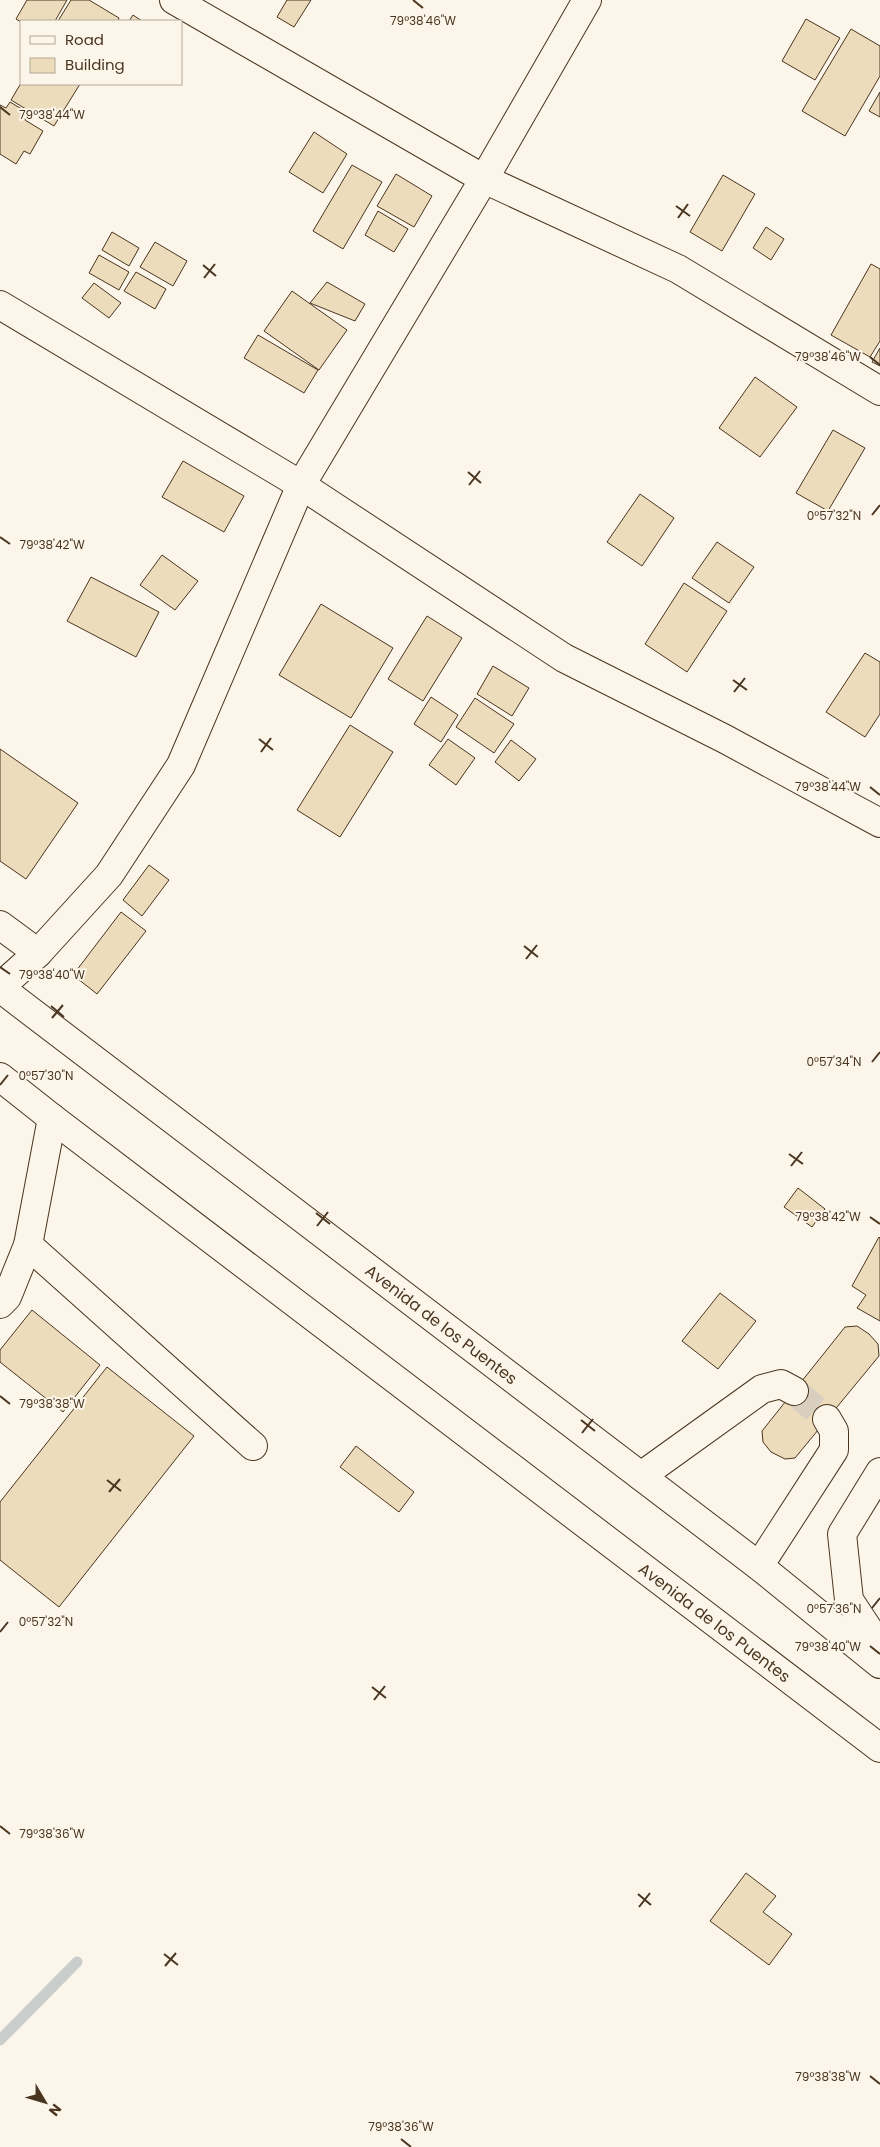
<svg xmlns="http://www.w3.org/2000/svg" width="880" height="2147" font-family="Poppins,sans-serif">
	<style>
		.lines { fill: none; stroke-linecap: round; stroke-linejoin: round }
		.stream { stroke: #c9cecd; stroke-width: 11 }
		.building { fill: #ecdcbc; stroke: #4a3520 }
		.minor-tunnel { stroke: #d8cfc1; stroke-width: 28; stroke-dasharray: 28 14; stroke-linecap: butt }
		.minor-casing { stroke: #4a3520; stroke-width: 30 }
		.major-casing { stroke: #4a3520; stroke-width: 30 }
		.minor { stroke: #fbf6e9; stroke-width: 28 }
		.major { stroke: #fbf6e9; stroke-width: 28 }
		.ticks { fill: none; stroke: #4a3520; stroke-width: 2 }
		.labels { text-anchor: middle; stroke-width: 4; stroke-linejoin: round; paint-order: stroke }
		.street-label { font-size: 16px; fill: #4a3520; stroke: #fbf6e9 }
		.ticks-label { font-size: 12px; text-anchor: middle; fill: #4a3520; stroke: #fbf6e9; stroke-width: 4; stroke-linejoin: round; paint-order: stroke }
	</style>
	<rect width="100%" height="100%" fill="#fbf6e9"/>
	<g class="lines">
		<path class="stream" d="M0 2040 77 1962"/>
	</g>
	<g class="building">
		<path d="M27 0H67L55 21 21 22 16 19Z"/>
		<path d="M71 0H89L119 18 118 21H58Z"/>
		<path d="M287 0H311L294 27 277 17Z"/>
		<path d="M133 15 142 21H129Z"/>
		<path d="M806 19 840 38 815 80 782 61Z"/>
		<path d="M851 29 880 46V76L845 136 802 111Z"/>
		<path d="M21 83V84H80L54 126 11 100Z"/>
		<path d="M880 92V117L869 111Z"/>
		<path d="M10 102 30 114 25 120 43 131 30 154 24 151 16 164 0 154V105L6 108Z"/>
		<path d="M314 132 347 154 323 193 289 172Z"/>
		<path d="M352 165 382 182 343 249 313 231Z"/>
		<path d="M396 174 432 196 414 227 377 206Z"/>
		<path d="M723 175 755 194 722 251 690 232Z"/>
		<path d="M378 211 408 229 394 252 365 235Z"/>
		<path d="M766 227 784 239 771 260 753 248Z"/>
		<path d="M112 232 139 248 129 266 102 250Z"/>
		<path d="M155 242 187 261 173 286 140 267Z"/>
		<path d="M99 255 129 272 119 290 89 273Z"/>
		<path d="M871 264 880 269V341L870 357 831 335Z"/>
		<path d="M136 272 166 289 155 309 124 291Z"/>
		<path d="M327 282 365 304 355 321 310 303Z"/>
		<path d="M94 283 121 303 109 318 82 298Z"/>
		<path d="M292 291 347 330 319 370 264 331Z"/>
		<path d="M258 335 318 370 304 393 244 358Z"/>
		<path d="M880 348V366L872 362Z"/>
		<path d="M755 377 797 407 760 457 719 428Z"/>
		<path d="M833 430 865 448 828 511 796 493Z"/>
		<path d="M183 461 244 496 224 532 162 497Z"/>
		<path d="M640 494 674 518 642 566 607 542Z"/>
		<path d="M717 542 754 567 729 603 692 578Z"/>
		<path d="M162 555 198 581 175 610 140 585Z"/>
		<path d="M91 577 159 612 136 657 67 621Z"/>
		<path d="M684 583 727 611 687 672 645 644Z"/>
		<path d="M321 604 393 648 351 718 279 675Z"/>
		<path d="M427 616 462 638 423 701 388 679Z"/>
		<path d="M865 653 880 662V714L865 737 826 712Z"/>
		<path d="M493 666 529 688 512 716 477 694Z"/>
		<path d="M431 697 458 715 441 742 414 724Z"/>
		<path d="M475 698 514 724 494 753 456 727Z"/>
		<path d="M350 725 393 752 340 837 297 810Z"/>
		<path d="M448 739 475 758 456 785 429 765Z"/>
		<path d="M511 740 536 759 519 781 495 762Z"/>
		<path d="M0 749 78 803 26 879 0 861Z"/>
		<path d="M149 865 169 880 142 916 123 900Z"/>
		<path d="M121 912 146 931 97 994 73 975Z"/>
		<path d="M798 1188 825 1209 812 1227 784 1207Z"/>
		<path d="M879 1237 880 1238V1321L857 1308 866 1295 852 1286Z"/>
		<path d="M720 1293 756 1321 718 1369 682 1341Z"/>
		<path d="M32 1310 100 1365 63 1412 0 1362V1350Z"/>
		<path d="M857 1326 869 1334 878 1344 879 1356 795 1458 785 1459 771 1452 763 1442 762 1431 845 1327Z"/>
		<path d="M107 1367 194 1436 59 1607 0 1560V1502Z"/>
		<path d="M356 1446 414 1492 399 1512 340 1467Z"/>
		<path d="M746 1873 776 1896 763 1912 792 1934 769 1965 710 1921Z"/>
	</g>
	<g class="lines">
		<path class="minor-tunnel" d="M794 1391 827 1419"/>
		<defs>
			<g id="minor">
				<path d="M174 0 484 179 678 269 880 391"/>
				<path d="M0 305 301 485 564 658 725 739 880 823"/>
				<path d="M0 925 38 953"/>
				<path d="M0 987 38 953 109 875 181 765 301 485 484 179 587 0"/>
				<path d="M28 1245 253 1446"/>
				<path d="M0 1304 7 1297 28 1245 52 1118"/>
				<path d="M880 1472 842 1534 849 1600 880 1647"/>
				<path d="M641 1476 762 1389 781 1384 794 1391"/>
				<path d="M759 1566 834 1450V1431L827 1419"/>
			</g>
			<g id="major">
				<path id="s1" d="M0 988 759 1566 880 1664"/>
				<path id="s2" d="M0 1077 52 1118 880 1748"/>
			</g>
		</defs>
		<use href="#minor" class="minor-casing"/>
		<use href="#major" class="major-casing"/>
		<use href="#minor" class="minor"/>
		<use href="#major" class="major"/>
	</g>
	<path class="ticks" d="M413 0 423 8M0 107 10 115M676 206 690 216M678 218 688 204M203 265 216 276M204 278 215 264M870 357 880 365M468 472 481 483M469 485 480 471M872 515 880 505M0 537 10 544M733 680 747 690M734 692 745 678M259 739 273 750M261 752 271 738M870 787 880 795M524 946 538 957M526 959 537 945M0 967 10 974M51 1006 64 1017M52 1018 63 1005M872 1062 880 1052M0 1085 8 1075M789 1154 803 1164M791 1166 802 1152M316 1213 330 1224M870 1217 880 1224M317 1226 328 1212M0 1396 10 1404M581 1420 595 1431M582 1433 593 1419M107 1480 121 1491M109 1492 120 1479M872 1608 880 1598M0 1632 8 1622M870 1646 880 1654M372 1687 386 1698M374 1700 385 1686M0 1826 10 1834M638 1894 651 1905M639 1907 650 1893M164 1954 178 1965M165 1966 176 1953M870 2076 880 2084M401 2139 411 2147"/>
	<g class="labels">
		<g class="street-label">
			<text dy="6" stroke="none"><textPath href="#s1" startOffset="555">Avenida de los Puentes</textPath></text>
			<text dy="6" stroke="none"><textPath href="#s2" startOffset="899">Avenida de los Puentes</textPath></text>
		</g>
	</g>
	<g class="ticks-label">
		<text x="423" y="25">79°38'46"W</text>
		<text x="52" y="119">79°38'44"W</text>
		<text x="828" y="361">79°38'46"W</text>
		<text x="834" y="520">0°57'32"N</text>
		<text x="52" y="549">79°38'42"W</text>
		<text x="828" y="791">79°38'44"W</text>
		<text x="52" y="979">79°38'40"W</text>
		<text x="834" y="1066">0°57'34"N</text>
		<text x="46" y="1080">0°57'30"N</text>
		<text x="828" y="1221">79°38'42"W</text>
		<text x="52" y="1408">79°38'38"W</text>
		<text x="834" y="1613">0°57'36"N</text>
		<text x="46" y="1626">0°57'32"N</text>
		<text x="828" y="1651">79°38'40"W</text>
		<text x="52" y="1838">79°38'36"W</text>
		<text x="828" y="2081">79°38'38"W</text>
		<text x="401" y="2131">79°38'36"W</text>
	</g>
	<rect x="20" y="20" width="162" height="65" fill="#fbf6e9" stroke="#b4a999"/>
	<rect x="30" y="36" width="25" height="8" fill="#fbf6e9" stroke="#b4a999"/>
	<text x="65" y="45" font-size="15" fill="#4a3520">Road</text>
	<rect x="30" y="58" width="25" height="15" fill="#ecdcbc" stroke="#b4a999"/>
	<text x="65" y="70" font-size="15" fill="#4a3520">Building</text>
	<g transform="translate(45 2102) rotate(128)" stroke="#fbf6e9" stroke-width="4" paint-order="stroke">
	<path d="M0-4L9 19L0 12L-9 19Z" fill="#4a3520"/>
	<text y="-8" font-size="14" font-weight="bold" text-anchor="middle" fill="#4a3520">N</text>
	</g>
</svg>
